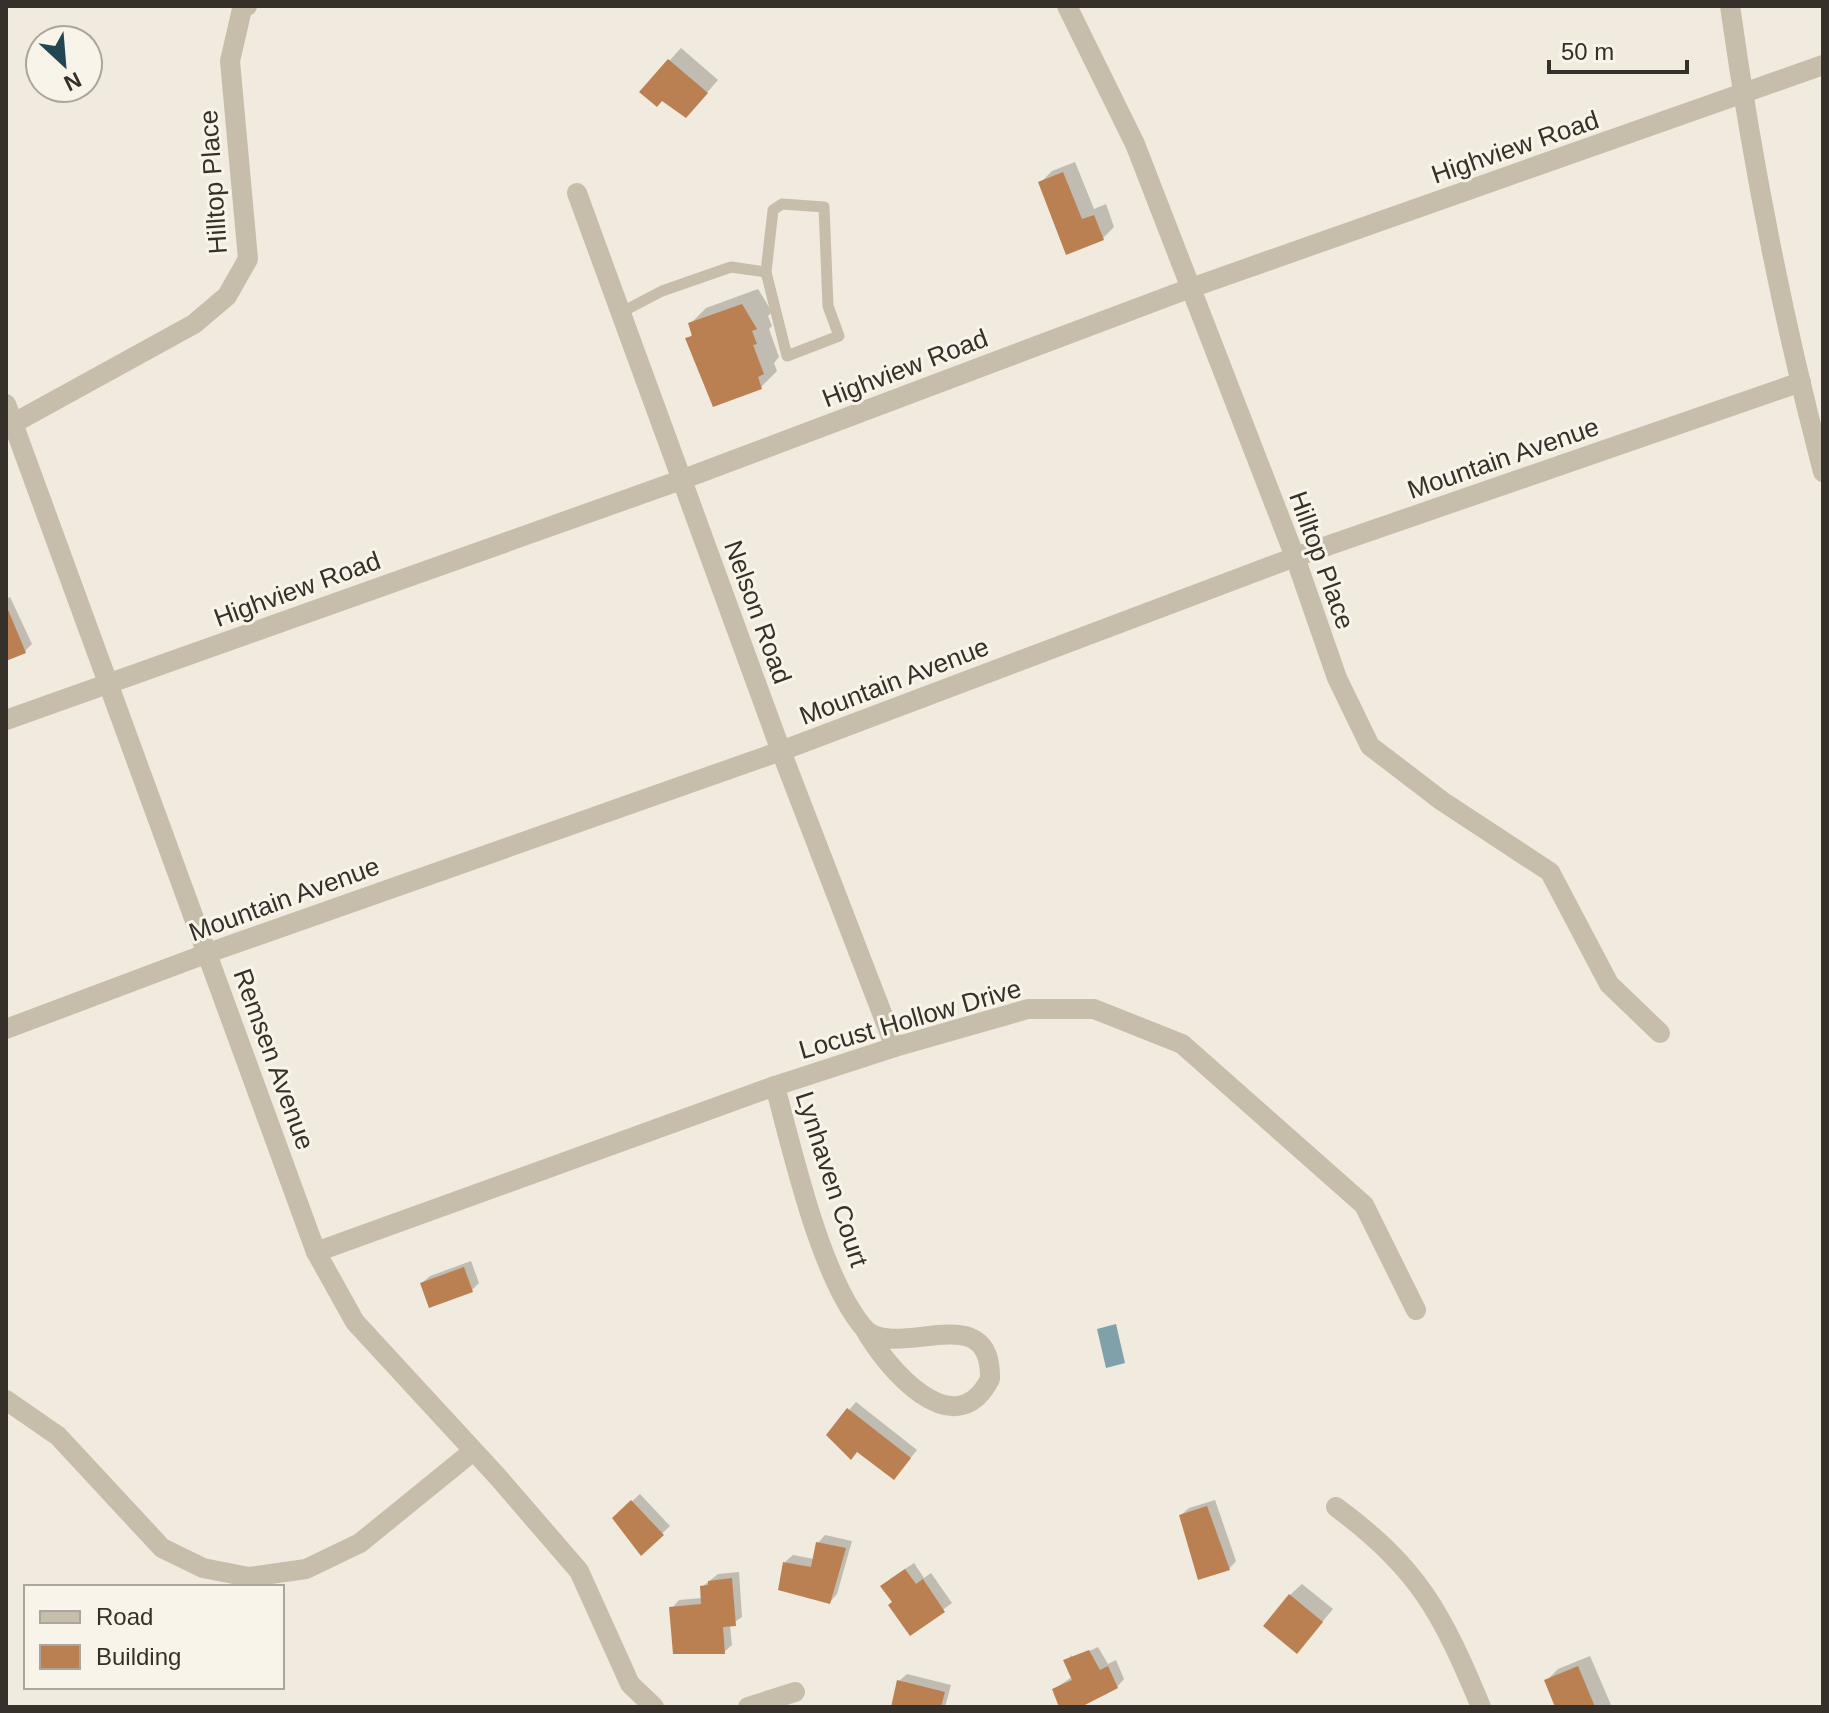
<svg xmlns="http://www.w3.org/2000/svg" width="1829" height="1713" font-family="Arial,sans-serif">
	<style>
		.water { fill: #80a0aa }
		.shadow { fill: #0003 }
		.building { fill: #ba8052 }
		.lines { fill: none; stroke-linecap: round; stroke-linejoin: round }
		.service { stroke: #c7bdab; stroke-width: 11 }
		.minor { stroke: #c7bdab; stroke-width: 20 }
		.tertiary { stroke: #c7bdab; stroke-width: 20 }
		.labels { text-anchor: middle; stroke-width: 6; stroke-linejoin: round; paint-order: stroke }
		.street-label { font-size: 26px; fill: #35302a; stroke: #f8f4ea }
	</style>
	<rect width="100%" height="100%" fill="#f0ebde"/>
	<path class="water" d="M1116 1324 1125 1363 1106 1368 1097 1329Z"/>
	<g class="shadow">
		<path d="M681 48 718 80 697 104 662 99 642 91Z"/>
		<path d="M1075 162 1094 209 1106 204 1114 227 1103 238 1040 183 1052 171Z"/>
		<path d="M758 289 772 312 768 316 772 326 769 329 779 357 774 363 777 371 761 387 687 339 694 333 690 324 706 308Z"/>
		<path d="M10 597 32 644 25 651 6 659V599Z"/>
		<path d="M471 1261 479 1283 472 1290 422 1283 430 1276Z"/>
		<path d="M856 1402 917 1450 901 1470 849 1410Z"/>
		<path d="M640 1494 670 1526 642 1553 614 1518Z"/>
		<path d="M1215 1500 1236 1561 1229 1569 1181 1515 1189 1508Z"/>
		<path d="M825 1535 852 1541 837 1594 830 1602 785 1562 793 1555 814 1559 818 1543Z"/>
		<path d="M914 1563 924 1578 931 1573 952 1603 911 1633 894 1602 890 1579Z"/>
		<path d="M739 1572 742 1617 730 1625 732 1645 724 1652 672 1608 679 1600 702 1598V1587L718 1574Z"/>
		<path d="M1302 1584 1333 1609 1308 1639 1290 1595Z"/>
		<path d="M1098 1647 1108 1664 1116 1660 1124 1679 1117 1687 1074 1707H1062L1054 1689 1072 1677 1066 1661 1072 1655V1659Z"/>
		<path d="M1590 1656 1611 1705 1557 1707 1547 1680 1558 1669Z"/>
		<path d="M907 1674 951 1685 945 1707H893L899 1681Z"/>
	</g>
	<g class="building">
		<path d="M668 59 708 93 686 118 662 101 657 107 639 92Z"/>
		<path d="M1063 172 1082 219 1094 215 1104 240 1066 255 1038 182Z"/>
		<path d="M742 304 757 329 752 331 757 344 753 345 764 374 758 377 762 389 713 407 685 338 692 336 688 323Z"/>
		<path d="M6 605 26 653 6 661Z"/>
		<path d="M464 1267 473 1292 429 1308 420 1283Z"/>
		<path d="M847 1408 911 1458 894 1480 857 1452 851 1460 826 1435Z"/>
		<path d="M631 1500 664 1535 641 1556 612 1518Z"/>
		<path d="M1207 1506 1230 1570 1198 1580 1179 1515Z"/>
		<path d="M816 1542 846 1548 830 1604 778 1590 783 1562 811 1567Z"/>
		<path d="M905 1569 916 1584 923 1579 945 1612 910 1636 888 1605 892 1602 880 1586Z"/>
		<path d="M732 1578 736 1626 723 1627 725 1654H673L669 1607 701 1604 700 1586 708 1585V1581Z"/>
		<path d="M1289 1594 1323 1622 1297 1654 1263 1626Z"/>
		<path d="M1089 1650 1100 1670 1108 1666 1118 1688 1081 1707H1059L1052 1689 1072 1680 1063 1660Z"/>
		<path d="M1578 1666 1595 1707H1555L1544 1680Z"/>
		<path d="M897 1680 945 1692 941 1707H891Z"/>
	</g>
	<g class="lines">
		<path class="service" d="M620 313 662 291 731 267 766 272 787 356 839 336 828 306 824 207 782 204 773 210 766 272"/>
		<g class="minor">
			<path d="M1067 6 1135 144 1295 557 1337 678 1370 746 1442 801 1550 872 1609 984 1660 1033"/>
			<path d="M577 193 781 751 895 1047"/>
			<path d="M6 404 316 1252 355 1322 497 1476 579 1571 630 1684 654 1707"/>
			<path d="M14 423 194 324 227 296 248 259 230 61 242 9 247 6"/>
			<path d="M6 1029 208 953 781 751 1295 557 1801 382"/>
			<path d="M775 1086C793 1153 820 1275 863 1327 894 1364 992 1294 990 1379 954 1449 885 1366 864 1328"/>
			<path d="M316 1252 775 1086 895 1047 1028 1009H1094L1182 1044 1364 1205 1416 1310"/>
			<path d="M6 1400 58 1436 162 1548 203 1568 249 1577 306 1569 360 1543 472 1452"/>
			<path d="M1336 1507C1420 1569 1442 1614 1481 1707"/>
			<path d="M748 1707 795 1692"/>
		</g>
		<g class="tertiary">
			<path d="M1730 6C1752 162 1783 320 1823 472"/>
			<path d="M6 720 681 480 1188 289 1823 65"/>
		</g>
	</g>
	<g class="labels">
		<g class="street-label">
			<text transform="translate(1515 147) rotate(-19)" y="9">Highview Road</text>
			<text transform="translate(213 182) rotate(-94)" y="9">Hilltop Place</text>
			<text transform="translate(905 368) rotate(-21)" y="9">Highview Road</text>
			<text transform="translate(1503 458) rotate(-19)" y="9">Mountain Avenue</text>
			<text transform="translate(1322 560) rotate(70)" y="9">Hilltop Place</text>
			<text transform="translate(297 589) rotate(-20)" y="9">Highview Road</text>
			<text transform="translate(758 612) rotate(70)" y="9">Nelson Road</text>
			<text transform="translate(894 681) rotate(-21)" y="9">Mountain Avenue</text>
			<text transform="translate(284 899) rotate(-20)" y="9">Mountain Avenue</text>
			<text transform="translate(910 1019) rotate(-16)" y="9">Locust Hollow Drive</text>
			<text transform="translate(274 1059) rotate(70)" y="9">Remsen Avenue</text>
			<text transform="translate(832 1179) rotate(72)" y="9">Lynhaven Court</text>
		</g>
	</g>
	<rect width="1829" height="1713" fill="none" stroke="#35302a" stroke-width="16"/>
	<rect x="24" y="1585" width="260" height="104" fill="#f8f4ea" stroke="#aaa69d" stroke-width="2"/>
	<rect x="40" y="1611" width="40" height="12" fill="#c7bdab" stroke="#aaa69d" stroke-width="2"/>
	<text x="96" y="1625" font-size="24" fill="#35302a">Road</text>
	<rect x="40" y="1645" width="40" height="24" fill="#ba8052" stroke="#aaa69d" stroke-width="2"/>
	<text x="96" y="1665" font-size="24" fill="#35302a">Building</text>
	<g transform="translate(64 64) rotate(154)"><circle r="38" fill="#f8f4ea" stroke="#aaa69d" stroke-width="2"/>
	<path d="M0-6L14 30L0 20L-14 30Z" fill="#234653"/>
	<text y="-12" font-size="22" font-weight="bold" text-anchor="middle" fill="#35302a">N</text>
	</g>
	<path d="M1549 60v12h138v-12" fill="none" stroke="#35302a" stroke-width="4"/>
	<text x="1561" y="60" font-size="24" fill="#35302a" stroke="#f8f4ea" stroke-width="6" paint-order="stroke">50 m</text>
</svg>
